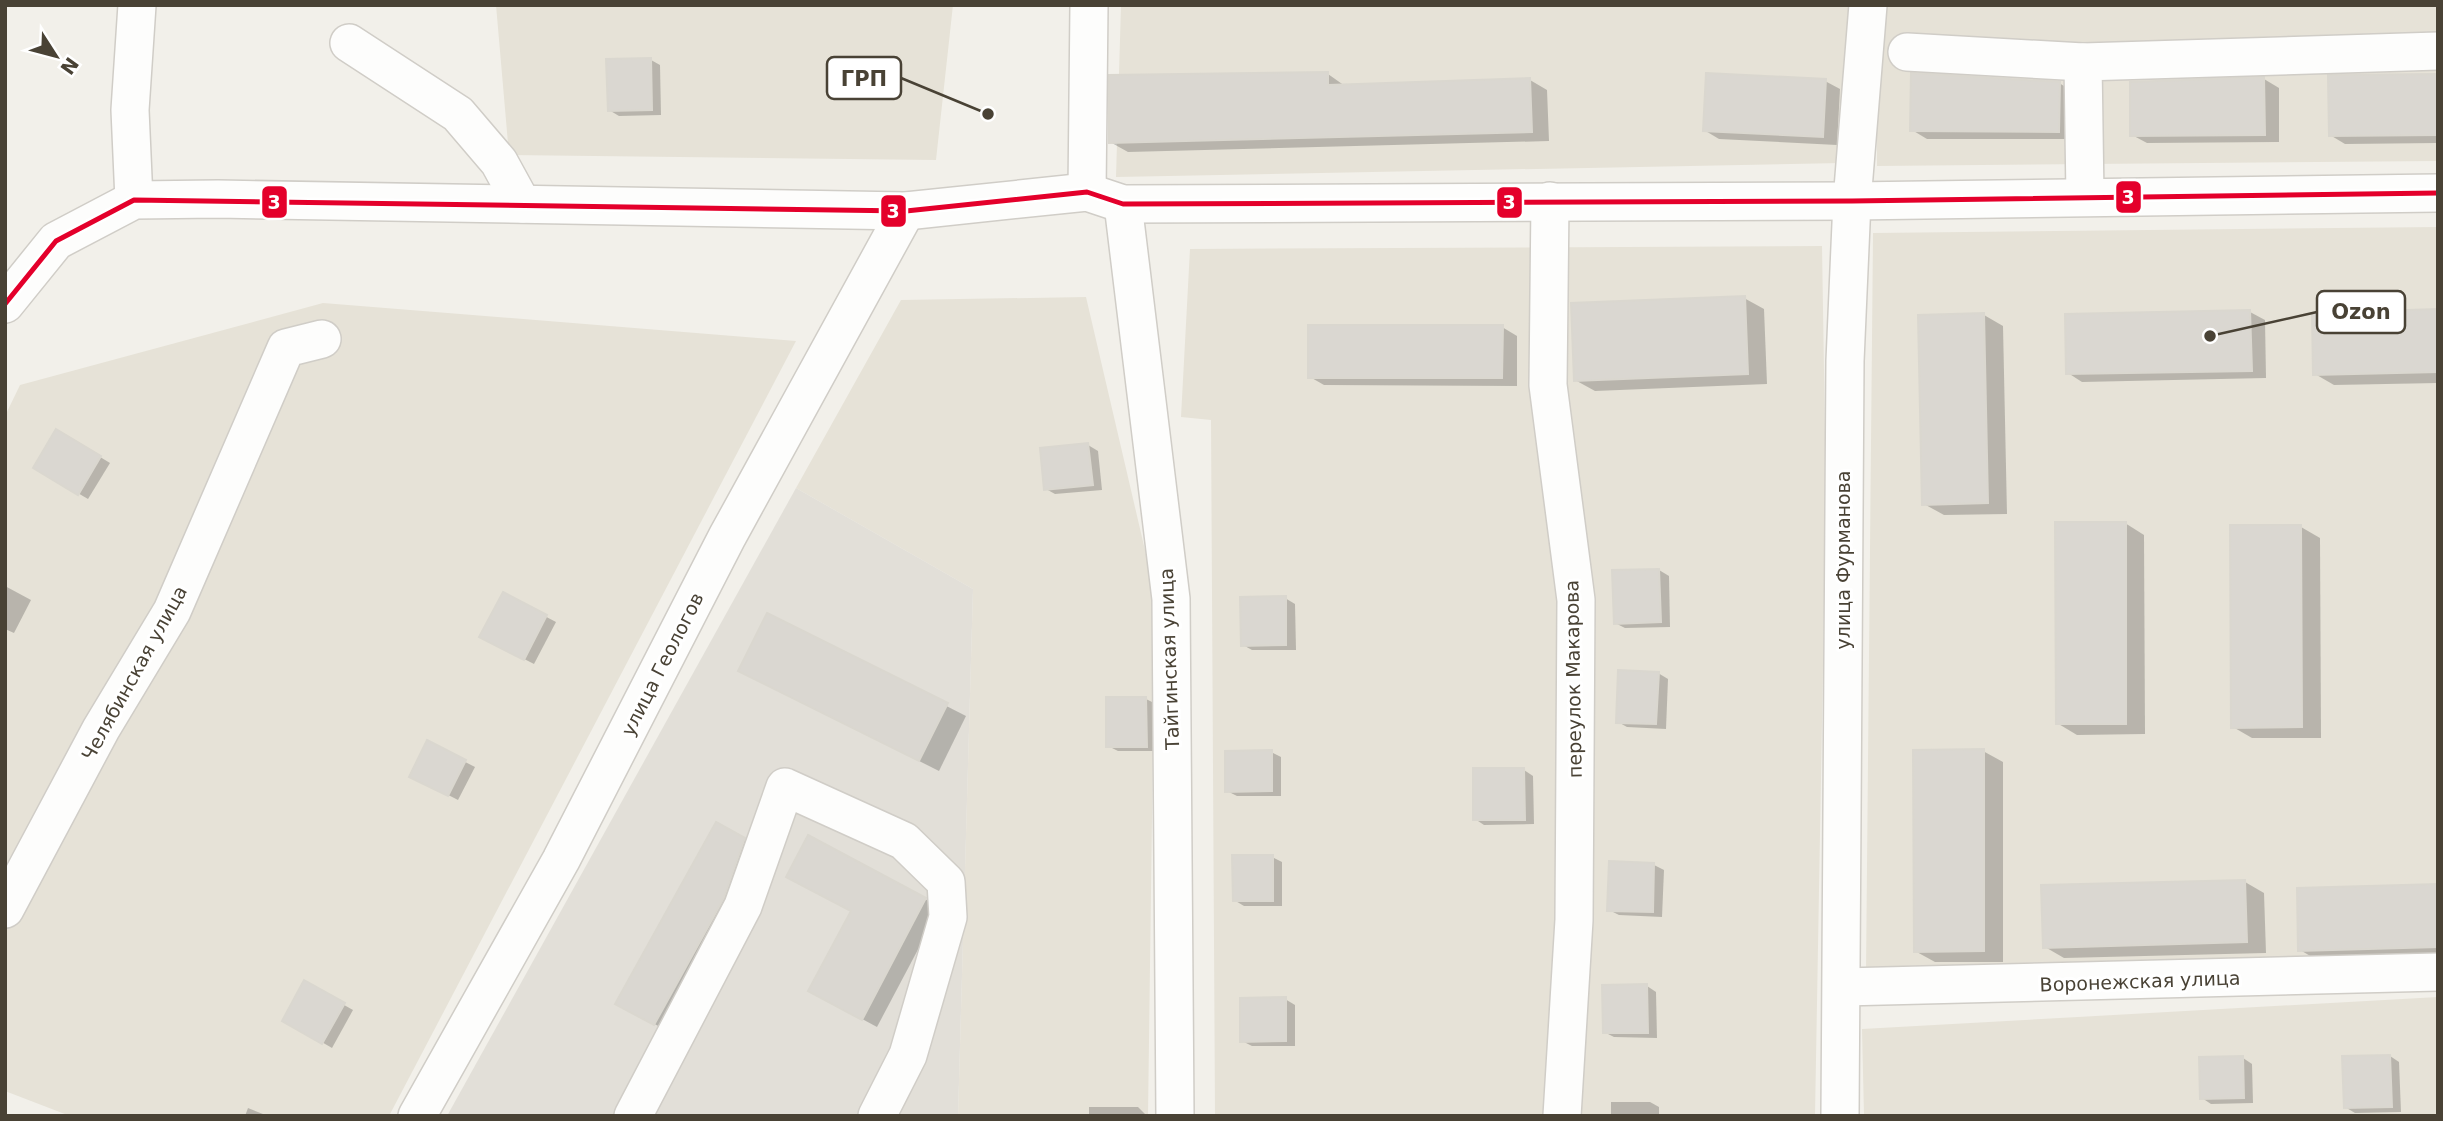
<svg xmlns="http://www.w3.org/2000/svg" width="2443" height="1121" font-family="'DejaVu Sans',sans-serif">
	<style>
		.residential { fill: #e6e2d7 }
		.industrial { fill: #e2dfd8 }
		.shadow { fill: #0003 }
		.building { fill: #dad7d1; stroke: #dad7cf; stroke-width: 2 }
		.lines { fill: none; stroke-linecap: round; stroke-linejoin: round }
		.minor-casing { stroke: #d0cdc7; stroke-width: 40 }
		.minor { stroke: #fdfdfc; stroke-width: 37 }
		.bus-1-casing { stroke: #fff; stroke-width: 10 }
		.bus-1 { stroke: #e4002b; stroke-width: 5 }
		.labels { text-anchor: middle; stroke-width: 6; stroke-linejoin: round; paint-order: stroke }
		.street-label { font-size: 19px; fill: #494235; stroke: #fff }
		.leader { fill: none; stroke: #494235; stroke-width: 2.5 }
		.callout-dot { fill: #494235; stroke: #fff; stroke-width: 2.5 }
		.callout { fill: #fff; stroke: #494235; stroke-width: 2.5 }
		.callout-label { font-size: 21px; text-anchor: middle; font-weight: bold; fill: #494235 }
		.line-badge { stroke: #fff; stroke-width: 2.5 }
		.badge-label { font-size: 19px; text-anchor: middle; font-weight: bold; fill: #fff }
	</style>
	<rect width="100%" height="100%" fill="#f2f0ea"/>
	<g class="residential">
		<path d="M496 5H953L936 160 509 155Z"/>
		<path d="M1121 5H1850L1842 163 1116 177Z"/>
		<path d="M1876 5H2438V161L1877 166Z"/>
		<path d="M2438 227V958L1866 971 1873 233Z"/>
		<path d="M1822 246 1826 496 1815 1116H1215L1211 420 1181 417 1190 249Z"/>
		<path d="M1086 297 1155 593 1148 1116H958L973 589 796 488 901 300Z"/>
		<path d="M323 303 796 341 389 1116H70L5 1091V416L20 385Z"/>
		<path d="M2438 997V1116H1864L1862 1029Z"/>
	</g>
	<path class="industrial" d="M796 488 973 589 958 1116H447Z"/>
	<g class="shadow">
		<path d="M651 60 660 65 661 115 619 116 609 110Z"/>
		<path d="M1328 74 1345 86 1530 80 1547 90 1549 141 1128 152 1110 142Z"/>
		<path d="M2438 76V143L2345 144 2330 135Z"/>
		<path d="M2264 79 2279 88V142L2147 143 2132 135V83Z"/>
		<path d="M1825 81 1840 89 1837 145 1719 139 1704 130Z"/>
		<path d="M2059 83 2074 92 2073 139H1927L1912 130Z"/>
		<path d="M1744 298 1764 309 1767 384 1595 391 1575 380Z"/>
		<path d="M2438 311V383L2334 385 2315 374Z"/>
		<path d="M2250 312 2265 320 2266 378 2082 382 2068 373Z"/>
		<path d="M1984 315 2003 326 2007 514 1944 515 1924 504Z"/>
		<path d="M1502 327 1517 336V386L1324 385 1310 377Z"/>
		<path d="M57 431 110 463 88 499 35 468Z"/>
		<path d="M1088 445 1098 451 1102 490 1055 494 1046 489Z"/>
		<path d="M2125 523 2144 535 2145 734 2077 735 2057 723Z"/>
		<path d="M2301 527 2320 538 2321 738H2252L2233 727Z"/>
		<path d="M1659 570 1669 576 1670 627 1625 628 1615 623Z"/>
		<path d="M5 586 31 600 14 633 5 629Z"/>
		<path d="M503 594 556 622 534 664 491 642Z"/>
		<path d="M1285 598 1295 604 1296 650H1252L1243 645Z"/>
		<path d="M768 615 966 716 939 771 760 681Z"/>
		<path d="M1658 673 1668 679 1666 729 1627 727 1618 722Z"/>
		<path d="M1146 699 1156 704V751H1118L1108 746Z"/>
		<path d="M428 743 475 767 458 800 421 781Z"/>
		<path d="M1983 751 2003 762V962H1935L1915 951Z"/>
		<path d="M1271 752 1281 757V796H1237L1227 791Z"/>
		<path d="M1524 770 1533 776 1534 824 1484 825 1475 819Z"/>
		<path d="M717 824 759 848 669 1032 617 1003Z"/>
		<path d="M1272 857 1282 862V906H1244L1234 900Z"/>
		<path d="M1654 865 1664 870 1662 917 1619 915 1609 910Z"/>
		<path d="M2245 882 2264 893 2266 953 2064 958 2045 947Z"/>
		<path d="M2438 886V958L2319 961 2300 950Z"/>
		<path d="M925 899 940 908 877 1027 825 999Z"/>
		<path d="M305 983 353 1010 332 1048 284 1020Z"/>
		<path d="M1647 986 1656 992 1657 1038 1614 1037 1604 1032Z"/>
		<path d="M1285 999 1295 1005V1046H1252L1242 1041Z"/>
		<path d="M2390 1056 2399 1062 2401 1112 2355 1113 2345 1107Z"/>
		<path d="M2243 1058 2252 1064 2253 1103 2211 1104 2202 1098Z"/>
		<path d="M1611 1102H1650L1659 1107V1116H1611Z"/>
		<path d="M1089 1107H1138L1147 1116H1089Z"/>
		<path d="M248 1108 268 1116H245Z"/>
	</g>
	<g class="building">
		<path d="M651 58 652 110 608 111 606 59Z"/>
		<path d="M1328 72V85L1530 78 1532 132 1109 143V75Z"/>
		<path d="M1706 73 1826 79 1823 137 1703 131Z"/>
		<path d="M1911 73 2060 82 2059 132 1910 131Z"/>
		<path d="M2438 74V135L2329 136 2328 75Z"/>
		<path d="M2264 77 2265 135 2130 136V82Z"/>
		<path d="M1745 296 1748 374 1574 381 1571 303Z"/>
		<path d="M2438 309V372L2313 375 2312 313Z"/>
		<path d="M2250 310 2252 371 2066 374 2065 314Z"/>
		<path d="M1984 313 1988 503 1922 505 1918 315Z"/>
		<path d="M1308 325H1503L1502 378H1308Z"/>
		<path d="M56 429 101 456 78 495 33 468Z"/>
		<path d="M1088 443 1093 485 1044 490 1040 448Z"/>
		<path d="M2055 522H2126V724H2056Z"/>
		<path d="M2230 525H2301L2302 727 2231 728Z"/>
		<path d="M1659 569 1661 622 1614 624 1612 570Z"/>
		<path d="M503 592 547 615 524 660 479 637Z"/>
		<path d="M1286 596V645L1241 646 1240 597Z"/>
		<path d="M767 613 948 703 919 761 738 671Z"/>
		<path d="M1618 670 1659 672 1656 724 1616 723Z"/>
		<path d="M1106 697H1146L1147 747H1106Z"/>
		<path d="M427 740 466 760 448 796 409 777Z"/>
		<path d="M1984 749V951L1914 952 1913 750Z"/>
		<path d="M1272 750V791L1225 792V751Z"/>
		<path d="M1473 768H1524L1525 820H1473Z"/>
		<path d="M716 822 745 838 724 898 654 1025 615 1004Z"/>
		<path d="M808 835 926 898 862 1020 808 991 851 911 786 877Z"/>
		<path d="M1232 855H1273V901H1233Z"/>
		<path d="M1609 861 1654 863 1653 912 1607 911Z"/>
		<path d="M2245 880 2247 942 2043 948 2041 885Z"/>
		<path d="M2438 884V947L2298 951 2297 888Z"/>
		<path d="M304 980 345 1003 322 1044 282 1021Z"/>
		<path d="M1647 984 1648 1033H1603L1602 985Z"/>
		<path d="M1286 997V1041L1240 1042V998Z"/>
		<path d="M2390 1055 2392 1107 2344 1108 2342 1056Z"/>
		<path d="M2243 1056 2244 1098 2200 1099 2199 1057Z"/>
	</g>
	<g class="lines">
		<defs>
			<g id="minor">
				<path d="M349 43 458 114 499 162 522 204"/>
				<path d="M1907 52 2083 62"/>
				<path d="M1087 192 1089 5"/>
				<path d="M2085 197 2083 62 2438 51"/>
				<path d="M134 200 130 110 137 5"/>
				<path d="M1550 201 1548 385 1576 600 1574 920 1562 1116"/>
				<path d="M1123 204 1171 599 1175 1116"/>
				<path d="M5 304 56 241 134 200 218 199 906 211 1087 192 1123 204 1852 201 2438 193"/>
				<path d="M5 909 101 729 172 611 286 348 322 339"/>
				<path d="M1843 987 2438 972"/>
				<path d="M417 1116 561 860 727 537 906 211"/>
				<path d="M633 1116 743 906 785 787 904 841 946 882 948 917 908 1055 877 1116"/>
				<path d="M1840 1116 1845 361 1852 201 1868 5"/>
			</g>
		</defs>
		<use href="#minor" class="minor-casing"/>
		<use href="#minor" class="minor"/>
		<defs>
			<path id="bus-1" d="M5 304 56 241 134 200 906 211 1087 192 1123 204 1852 201 2438 193"/>
		</defs>
		<use href="#bus-1" class="bus-1-casing"/>
		<use href="#bus-1" class="bus-1"/>
	</g>
	<g class="labels">
		<g class="street-label">
			<text transform="translate(1843 560) rotate(-90)" y="7">улица Фурманова</text>
			<text transform="translate(1169 659) rotate(-92)" y="7">Тайгинская улица</text>
			<text transform="translate(662 664) rotate(-63)" y="7">улица Геологов</text>
			<text transform="translate(134 673) rotate(-61)" y="7">Челябинская улица</text>
			<text transform="translate(1573 679) rotate(-91)" y="7">переулок Макарова</text>
			<text transform="translate(2140 981) rotate(-2)" y="7">Воронежская улица</text>
		</g>
	</g>
	<path class="leader" d="M988 114L901 78M2210 336L2317 312"/>
	<g class="callout-dot">
		<circle cx="988" cy="114" r="7"/>
		<circle cx="2210" cy="336" r="7"/>
	</g>
	<g class="callout">
		<rect x="827" y="57" width="74" height="42" rx="7"/>
		<rect x="2317" y="291" width="88" height="42" rx="7"/>
	</g>
	<g class="callout-label">
		<text x="864" y="86">ГРП</text>
		<text x="2361" y="319">Ozon</text>
	</g>
	<g class="line-badge">
		<rect x="2115" y="180" width="27" height="34" rx="7" fill="#e4002b"/>
		<rect x="261" y="185" width="27" height="34" rx="7" fill="#e4002b"/>
		<rect x="1496" y="186" width="27" height="33" rx="7" fill="#e4002b"/>
		<rect x="880" y="194" width="27" height="34" rx="7" fill="#e4002b"/>
	</g>
	<g class="badge-label">
		<text x="2128" y="204">3</text>
		<text x="274" y="209">3</text>
		<text x="1509" y="209">3</text>
		<text x="893" y="218">3</text>
	</g>
	<rect width="2443" height="1121" fill="none" stroke="#494235" stroke-width="14"/>
	<g transform="translate(56 56) rotate(126)" stroke="#ffffff" stroke-width="5" paint-order="stroke">
	<path d="M0-5L12 26L0 18L-12 26Z" fill="#494235"/>
	<text y="-10" font-size="19" font-weight="bold" text-anchor="middle" fill="#494235">N</text>
	</g>
</svg>
